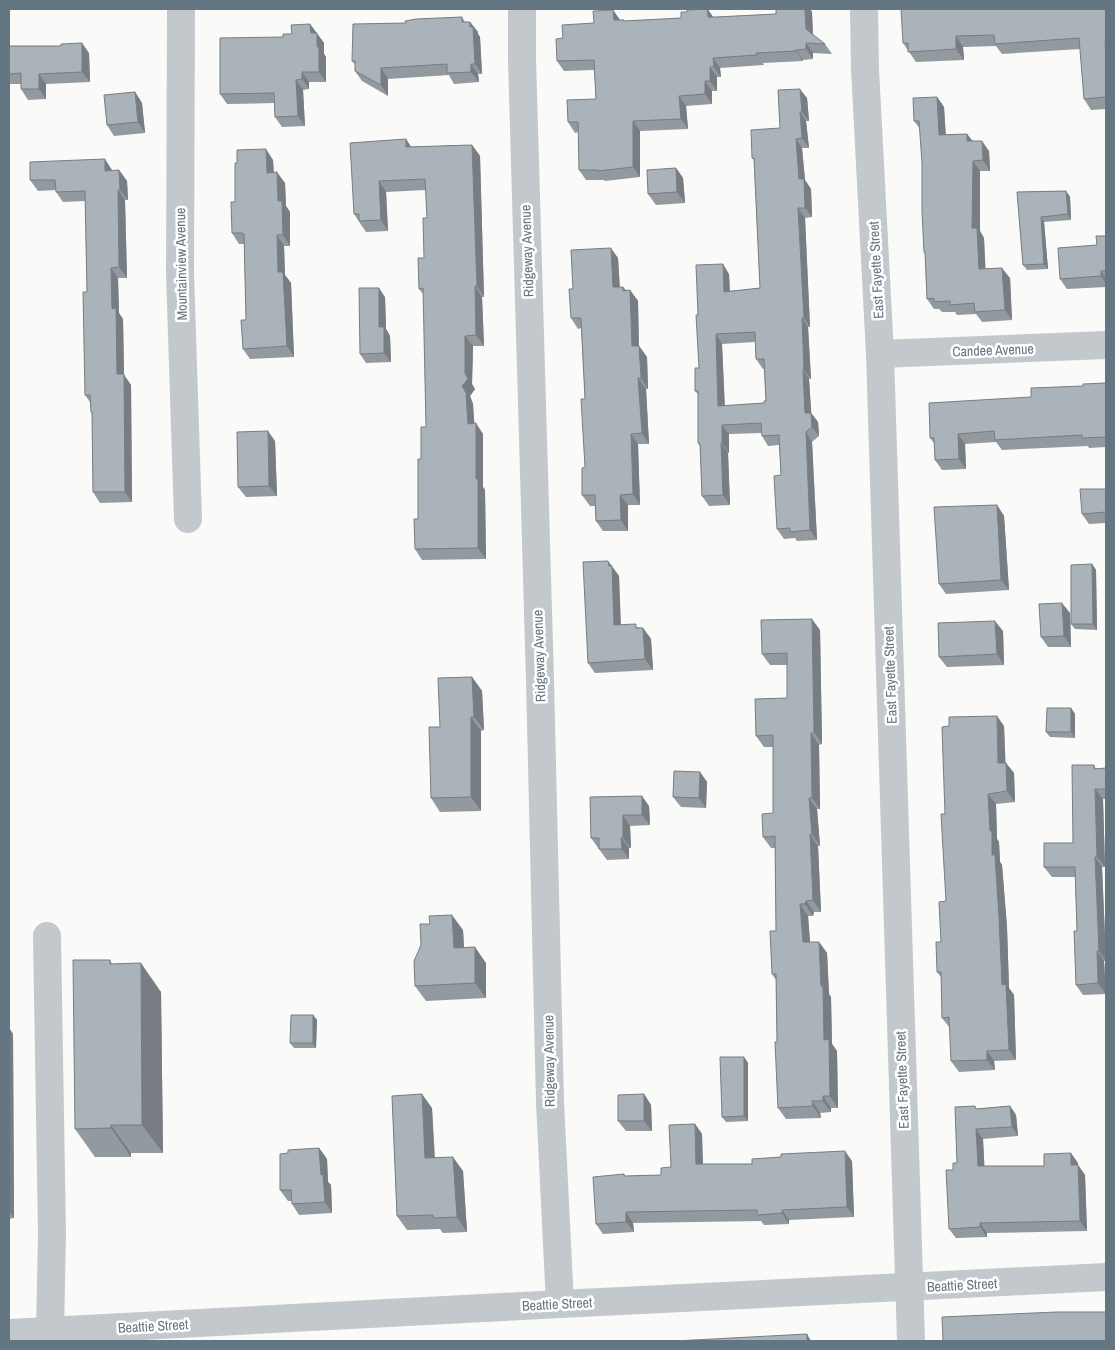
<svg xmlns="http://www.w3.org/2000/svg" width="1115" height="1350" font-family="'Archivo Narrow',sans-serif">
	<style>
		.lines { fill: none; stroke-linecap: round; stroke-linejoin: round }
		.minor { stroke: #c3c8cc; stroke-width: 28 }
		.wall { fill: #929a9f; fill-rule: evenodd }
		.shaded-wall { fill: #777d82 }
		.building { fill: #aab3b9; stroke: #777d82; fill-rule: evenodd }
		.labels { text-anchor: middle; stroke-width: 5; stroke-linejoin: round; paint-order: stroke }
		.street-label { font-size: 14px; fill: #657683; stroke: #fff }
	</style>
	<rect width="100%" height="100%" fill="#fafaf8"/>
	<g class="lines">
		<g class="minor">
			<path d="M181 9 180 273 188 519"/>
			<path d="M522 9V59L540 680 550 1102 560 1304"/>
			<path d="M864 9 865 69 880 354 911 1341"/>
			<path d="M880 354 1106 345"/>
			<path d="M47 936 52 1234 50 1331"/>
			<path d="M9 1333 560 1304 1106 1277"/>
		</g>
	</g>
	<g class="wall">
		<path d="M708 9 713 17 776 14V9H810L812 12 813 35 825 44 832 54 813 53V59L803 60V61L763 63 764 65 720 68 721 77H717V91H712V104L686 106 688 129 640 131V177L605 181 604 180H586L579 170 578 132 575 133 568 122 596 99 594 70 564 71 557 61 563 38 594 23 613 10 620 20 625 21 681 18 687 12Z"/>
		<path d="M1106 9V109L1091 110 1084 99 1080 49 1002 54 996 46 963 47 964 60 916 62 903 43Z"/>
		<path d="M462 17 465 22H470L478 32V34L480 37 482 74H478L479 82 454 84 449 75 388 79V96L362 81 355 71V64L352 61 406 23Z"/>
		<path d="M310 24 324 43V54L326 57V82H309V89L303 90 305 126 282 127 275 117 274 103 227 104 220 94 283 37 292 34Z"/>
		<path d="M9 46 89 53 90 82 46 84V99L28 100 21 89V84H9Z"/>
		<path d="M135 92 142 103 145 133 114 136 107 125Z"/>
		<path d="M937 97 944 107 946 135 967 134 972 141 989 151 990 171H980V231L984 238 985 269 1010 278 1012 320 982 322 976 314 957 315 955 312H942L939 309H934L927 299 925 254 924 252 922 163 920 129 914 121Z"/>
		<path d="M807 98 809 121H806L809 148H802L805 180 811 189 812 217 805 218 810 327H808L811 379H809L811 413 818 422 819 436 812 442 817 540 797 541 795 538 784 539 777 529 781 475 779 445 768 446 762 436V433L729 434V453H728L730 505 709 506 702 496 700 446 698 443V394L695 391 699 368 698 315 729 274 730 291 760 288 754 160 752 158ZM755 342 756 359 763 369H764L766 401 764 403 725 406 722 344Z"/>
		<path d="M406 139 411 147 472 145 480 156 484 297H482L484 346H473L472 384 475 389 470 396 473 404 474 423 483 434V487L485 490 486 559 422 560 415 549 418 519 421 459 426 427 424 295 419 289 424 258 427 218 426 190 386 192 388 231 366 232 354 214Z"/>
		<path d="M273 160 274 173 285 183 286 206 290 212V246H284L285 275 291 283 294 357 250 359 243 349 246 320 244 244H239L232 233Z"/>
		<path d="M676 168 683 178 685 203 656 205 648 194Z"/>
		<path d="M112 170V171L119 170 127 181 128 200H125L127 278H118L119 313 123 319 124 375 131 385 132 502 100 503 93 492 92 414 91 412 90 402 85 395 87 292 85 201 63 202 56 192V190L38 191 30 180Z"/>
		<path d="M1066 191 1070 197 1071 220 1044 222 1048 269 1027 270 1023 265 1017 192Z"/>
		<path d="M1106 236V287L1067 289 1060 279Z"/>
		<path d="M618 258 620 287H623L626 290H630L638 301 639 346 647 357 648 389H646L649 444H638L640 505H628V531H603L596 521 595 506H590L582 495 585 467V399L581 328 578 329 571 318 573 289Z"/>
		<path d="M385 297 386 329 390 336 391 362 366 363 360 354Z"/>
		<path d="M1106 383V447L1089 448 1088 446 1002 450 996 442 965 444 966 469 942 470 935 460 934 443 930 438 1031 397Z"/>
		<path d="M275 441 277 496 246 497 238 487Z"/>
		<path d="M1106 489V523L1089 524 1082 514Z"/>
		<path d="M997 505 1004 516 1009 590 946 594 939 584Z"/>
		<path d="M608 561 619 576 621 625 643 628 651 639 653 670 595 673 588 663Z"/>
		<path d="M1092 564 1096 570 1097 630 1075 629 1071 624Z"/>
		<path d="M1070 613 1071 647H1048L1041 637Z"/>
		<path d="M820 630 822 744 819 745 820 809H817L820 846H818L821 912H814L813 916H808L810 942H819L827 953 829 994 831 997 832 1044 837 1051 838 1108H831V1112L820 1113 821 1118 786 1119 778 1108 776 980 772 974 776 931 775 848H771L763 837 773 813V747H764L756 736 787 698V665H770L762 654Z"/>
		<path d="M1003 631 1004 665 947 667 939 657Z"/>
		<path d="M472 677 482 691 484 730 481 731V811L440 812 431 798 440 727Z"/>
		<path d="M1071 708 1075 714V738L1050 737 1046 732Z"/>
		<path d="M1004 726 1005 763H1006L1014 773 1015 802 996 804 997 839 999 842 1000 862 1002 865 1007 927 1009 988 1014 995 1016 1060 994 1061 995 1070 959 1072 951 1061 950 1028 942 1018 941 977 937 972 941 942 946 901Z"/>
		<path d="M1094 765 1096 769 1106 768V799H1103L1105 867H1102L1106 957V961H1104L1106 994 1083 995 1076 985 1077 931 1075 877H1052L1044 867 1073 843Z"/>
		<path d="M700 772 707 782 706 808 681 807 673 797Z"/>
		<path d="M590 797 649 806 650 825 630 826 631 848H629V859L607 860 591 838Z"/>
		<path d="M463 930 464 948 486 963V998L426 1001 415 986Z"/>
		<path d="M110 960 112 964 161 992 163 1153H131V1157H95L75 1129Z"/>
		<path d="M313 1015 317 1020 316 1048H294L290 1043Z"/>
		<path d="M9 1028 13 1034 14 1218 9 1219Z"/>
		<path d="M744 1057 748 1063V1121L726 1122 722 1117Z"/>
		<path d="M644 1094 651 1105 652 1131H626L618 1121Z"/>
		<path d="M1010 1106 1016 1115 1018 1136 983 1139 984 1166H1044L1078 1163V1165L1085 1175 1087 1231 987 1233V1237L956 1238 949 1229 953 1170 957 1163 977 1109Z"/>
		<path d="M432 1108 435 1157 463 1171 467 1232 443 1233 440 1229 407 1230 397 1216Z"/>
		<path d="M695 1124 702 1134 703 1164H752L852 1161 854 1217 789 1220V1224L764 1225 761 1221 633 1223 634 1232 603 1234 596 1224 624 1174 625 1176 661 1175 671 1167Z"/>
		<path d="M319 1148 327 1159 328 1182 331 1185 332 1213 299 1215 292 1204V1201H288L280 1190 288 1153Z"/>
	</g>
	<g class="shaded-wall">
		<path d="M707 9 714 18 708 17Z"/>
		<path d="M805 9H810L812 12 813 39 806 29Z"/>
		<path d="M613 10 620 20H614Z"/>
		<path d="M470 22 478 32V34L480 37 482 74 475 64 470 27Z"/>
		<path d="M310 24 324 43V54L326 57V82L319 72 311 33Z"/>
		<path d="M956 36 963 47 964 60 956 49Z"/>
		<path d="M82 43 89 53 90 82 82 72Z"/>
		<path d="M806 43 813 53V59L806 49Z"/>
		<path d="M796 50 803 60V61L796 51Z"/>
		<path d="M713 58 720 68 721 77 714 67Z"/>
		<path d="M471 64 478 74 479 82 471 72Z"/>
		<path d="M710 67 717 77V91L710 81Z"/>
		<path d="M381 68 388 79V96L381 85Z"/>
		<path d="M302 72 309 82V89L302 79Z"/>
		<path d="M39 74 46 84V99L39 89Z"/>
		<path d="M296 80 303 90 305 126 298 116Z"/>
		<path d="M705 81 712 91V104L705 94Z"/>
		<path d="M800 89 807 98 809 121 802 112Z"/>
		<path d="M135 92 142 103 145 133 138 122Z"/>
		<path d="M679 96 686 106 688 129 681 119Z"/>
		<path d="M937 97 944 107 946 145 939 135Z"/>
		<path d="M800 112 806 121 809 148 802 138Z"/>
		<path d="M633 121 640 131V177L633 167Z"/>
		<path d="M967 134 975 144 967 141Z"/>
		<path d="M406 139 413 150 406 147Z"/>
		<path d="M796 139 802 148 805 180 811 189 812 217 805 208 799 179Z"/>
		<path d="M982 141 989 151 990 171 983 160Z"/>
		<path d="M472 145 480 156 484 297 477 286Z"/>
		<path d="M266 149 273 160 274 183 267 173Z"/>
		<path d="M105 159 112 170V182L105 171Z"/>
		<path d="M973 161 980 171V231L984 238 986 279 979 269 972 228Z"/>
		<path d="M676 168 683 178 685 203 677 192Z"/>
		<path d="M119 170 127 181 128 200 120 190Z"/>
		<path d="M277 172 285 183 286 206 290 212V246L283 235 278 201Z"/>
		<path d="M379 181 386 192 388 231 381 220Z"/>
		<path d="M118 190 125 200 127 278 119 267Z"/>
		<path d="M1066 191 1070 197 1071 220 1068 214Z"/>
		<path d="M798 208 805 218 810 327 804 318Z"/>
		<path d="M1041 217 1044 222 1048 269 1044 264Z"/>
		<path d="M277 235 284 246 285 275 291 283 294 357 287 346 278 272Z"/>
		<path d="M611 248 618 258 620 298 613 287Z"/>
		<path d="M723 264 729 274 730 301 724 292Z"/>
		<path d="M111 268 118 278 119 313 123 319 124 375 131 385 132 502 125 492 112 309Z"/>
		<path d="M1002 268 1010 278 1012 320 1005 310Z"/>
		<path d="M1101 271 1106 279V284L1101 276Z"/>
		<path d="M475 286 482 297 484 346 476 335Z"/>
		<path d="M623 287 630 297V290L638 301 639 357 632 346Z"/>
		<path d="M379 288 385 297 386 329 390 336 391 362 384 353 379 327Z"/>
		<path d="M802 318 808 327 811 379 804 370Z"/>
		<path d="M716 334 722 344 725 416 718 406Z"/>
		<path d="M465 336 473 346 472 384 475 389 470 396 473 404 475 434 468 424 462 386 465 373Z"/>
		<path d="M639 346 647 357 648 389 641 378Z"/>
		<path d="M803 370 809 379 812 423 805 413Z"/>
		<path d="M638 378 646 389 649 444 642 433Z"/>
		<path d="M811 413 818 422 819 436 812 427Z"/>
		<path d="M476 423 483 434V487L485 490 486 559 478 548 476 479Z"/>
		<path d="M722 425 729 434V453L722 443Z"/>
		<path d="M268 431 275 441 277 496 269 486Z"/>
		<path d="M806 432 812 442 817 540 810 530Z"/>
		<path d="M631 434 638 444 640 505 633 494Z"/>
		<path d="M958 434 965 444 966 469 959 459Z"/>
		<path d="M721 443 728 453 730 505 723 495Z"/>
		<path d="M620 495 628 505V531L621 520Z"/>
		<path d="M997 505 1004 516 1009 590 1001 580Z"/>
		<path d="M608 561 619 576 621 636 614 625Z"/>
		<path d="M1092 564 1096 570 1097 630 1093 624Z"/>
		<path d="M1062 603 1070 613 1071 647 1064 636Z"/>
		<path d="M812 619 820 630 822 744 814 732Z"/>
		<path d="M995 621 1003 631 1004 665 997 654Z"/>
		<path d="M643 628 651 639 653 670 645 659Z"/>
		<path d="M472 677 482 691 484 730 474 717Z"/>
		<path d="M1071 708 1075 714V738L1071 732Z"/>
		<path d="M997 716 1004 726 1006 774 998 763Z"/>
		<path d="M471 717 481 731V811L471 797Z"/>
		<path d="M811 733 819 745 820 809 812 798Z"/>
		<path d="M1006 763 1014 773 1015 802 1007 791Z"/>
		<path d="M700 772 707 782 706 808 699 798Z"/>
		<path d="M1095 789 1103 799 1105 867 1097 857Z"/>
		<path d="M988 794 996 804 997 839 999 842 1000 862 1002 865 1007 927 1009 988 1014 995 1016 1060 1009 1050 1002 985 990 831Z"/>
		<path d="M642 796 649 806 650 825 642 815Z"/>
		<path d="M809 798 817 809 820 846 812 834Z"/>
		<path d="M623 815 630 826 631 848 623 838Z"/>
		<path d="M810 834 818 846 821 912 813 900Z"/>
		<path d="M621 838 629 848V859L622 849Z"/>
		<path d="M1095 857 1102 867 1106 961 1099 951Z"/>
		<path d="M806 901 814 912 813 916 805 904Z"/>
		<path d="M800 904 808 916 811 954 803 942Z"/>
		<path d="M452 915 463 930 465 964 454 948Z"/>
		<path d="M819 942 827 953 829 994 831 997 832 1044 837 1051 838 1108 830 1096 824 1040Z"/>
		<path d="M475 947 486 963V998L475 983Z"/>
		<path d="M1097 951 1104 961 1106 994 1098 983Z"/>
		<path d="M141 963 161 992 163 1153 142 1125Z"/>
		<path d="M313 1015 317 1020 316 1048 313 1043Z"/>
		<path d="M9 1028 13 1034 14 1218 9 1211Z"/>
		<path d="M987 1051 994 1061 995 1070 987 1060Z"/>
		<path d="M744 1057 748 1063V1121L744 1116Z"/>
		<path d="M422 1094 432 1108 435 1172 425 1158Z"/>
		<path d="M644 1094 651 1105 652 1131 644 1121Z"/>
		<path d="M823 1096 831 1108V1112L823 1101Z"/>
		<path d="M812 1101 820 1113 821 1118 813 1106Z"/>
		<path d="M1010 1106 1016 1115 1018 1136 1012 1127Z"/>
		<path d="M695 1124 702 1134 703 1174 696 1164Z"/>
		<path d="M111 1125 131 1153V1157L111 1128Z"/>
		<path d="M976 1129 983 1139 985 1176 978 1166Z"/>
		<path d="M319 1148 327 1159 328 1182 331 1185 332 1213 325 1202 321 1175Z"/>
		<path d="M845 1151 852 1161 854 1217 847 1207Z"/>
		<path d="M1071 1153 1078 1163V1175L1071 1165Z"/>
		<path d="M453 1157 463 1171 467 1232 457 1217Z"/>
		<path d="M1078 1165 1085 1175 1087 1231 1080 1221Z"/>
		<path d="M782 1210 789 1220V1224L782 1213Z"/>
		<path d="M626 1212 633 1223 634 1232 626 1222Z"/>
		<path d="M980 1223 987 1233V1237L980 1227Z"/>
		<path d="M807 1334 811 1341H807Z"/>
	</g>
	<g class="building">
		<path d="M707 9 708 17H716L776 14V9H805L806 29 825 44 806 43V49L796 50V51L756 53 757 55 713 58 714 67H710V81H705V94L679 96 681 119 633 121V167L598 171V170H579L578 122H568L567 100 596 99 594 60 557 61 556 39 563 38 562 25 594 23 593 11 613 10 614 20H624V21L681 18V12H687V10Z"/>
		<path d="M901 9H1106V41H1105L1106 57V97L1084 99 1079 38 995 44 994 35 956 36V49L908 52V43H903Z"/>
		<path d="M462 17V22H470V27H473L475 64H471V72L447 73V64L381 68V85L355 71V61H352L353 24 406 23 405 21 416 19Z"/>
		<path d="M310 24 311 33H317V47H319V72H302V79L296 80 298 116 275 117 274 93 220 94V38L283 37V34H292L291 25Z"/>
		<path d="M82 43V72L39 74V89H21V73L9 74V46H61V44Z"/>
		<path d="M800 89 802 112H800L802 138 796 139 799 179H804L805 208H798L804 318H802L804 370H803L805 413H811L812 427 806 432 810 530 790 532V528L777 529 774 476 781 475 779 435 762 436 761 423 722 425V443H721L723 495 702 496 700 443H698V391H695V368H699L696 315H698L696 265 723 264 724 292 760 288 754 158H752L751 130 780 128 778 90ZM755 332 756 359H764L766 401H764V403L718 406 716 334Z"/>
		<path d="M135 92 138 122 107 125 104 95Z"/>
		<path d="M937 97 939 135 967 134V141H982L983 160 973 161 972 228H977L979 269 1002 268 1005 310 975 312 974 303 950 305V301L934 302V298L927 299 925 252H924L922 212V163L919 121H914L913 98Z"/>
		<path d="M406 139V147L472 145 477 286H475L476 335 465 336V373L468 379 462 386 466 393 468 424 476 423V479H478V548L415 549 414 519H418V459H421V427H426L423 288 419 289 418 258H424L423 218H427L425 179 379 181 381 220 359 221V214H354L350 143Z"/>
		<path d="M266 149 267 173 277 172 278 201H282L283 235H277L278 272H283L287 346 243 349 241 320H246L244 234 242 233H232L231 202H235V163H237V150Z"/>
		<path d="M105 159V171L119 170 120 190H118L119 267 111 268 112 309 116 308 117 374H124L125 492H93L92 412H91L90 395H85L83 292H87L85 191 56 192 55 180H30V162Z"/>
		<path d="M676 168 677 192 648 194 647 170Z"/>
		<path d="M1066 191 1068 214 1041 217 1044 264 1023 265 1017 192Z"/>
		<path d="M1096 236H1106V271H1101V276L1060 279 1058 248 1097 245Z"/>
		<path d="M611 248 613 287H623V291L630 290 632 346H639L641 378H638L642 433 631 434 633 494 620 495 621 520 596 521 595 495H582V468L585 467 581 399H585L581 318H571L569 289H573L571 250Z"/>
		<path d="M359 288H379V327H384V353L360 354Z"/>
		<path d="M1106 383V437L1082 438V435L995 440 994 431 958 434 959 459 935 460 934 438H930L929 403 1031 397V388L1083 386V384Z"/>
		<path d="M268 431 269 486 238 487 237 432Z"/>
		<path d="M1080 489H1106V512L1082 514Z"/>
		<path d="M997 505 1001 580 939 584 934 507Z"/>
		<path d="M608 561 609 566H612L614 625 636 624V628H643L645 659 588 663 583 562Z"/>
		<path d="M1092 564 1093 624H1071V565Z"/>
		<path d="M1062 603 1064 636 1041 637 1039 604Z"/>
		<path d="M812 619 814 732 811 733 812 798H809L812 834H810L813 900 806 901 805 904H800L803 942H819L821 986H823L824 1040 829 1039 830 1096H823V1101H812L813 1106 778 1108 775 1042H777L776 974H772L770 931H776L775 836 763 837 762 814 773 813V735L756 736 755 699 787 698V653L762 654 761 620Z"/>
		<path d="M995 621 997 654 939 657 938 623Z"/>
		<path d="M472 677 474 717H471V797L431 798 429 727H440L438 678Z"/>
		<path d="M1047 708H1071V732H1046Z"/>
		<path d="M997 716 998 763H1006L1007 791 988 794 990 831H992V855H995L999 917 1002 985 1006 984 1009 1050 987 1051V1060L951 1061 949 1017 942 1018 941 972H937L936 942H941L939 902 946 901 941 814H945L942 727 949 726V717Z"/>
		<path d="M1072 765H1094V769L1106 768V789H1095L1097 857H1095L1099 951H1097L1098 983 1076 985 1074 931H1077L1075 867H1044V843H1073Z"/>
		<path d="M674 771 700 772 699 798 673 797Z"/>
		<path d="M642 796V815H623V838H621L622 849H599V838H591L590 797Z"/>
		<path d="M452 915 454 948 475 947V983L415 986 414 961 421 945 420 924H430L429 916Z"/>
		<path d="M73 960H110V964L141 963 142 1125H111V1128L75 1129Z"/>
		<path d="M291 1015H313V1043H290Z"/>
		<path d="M720 1057H744V1116L722 1117Z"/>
		<path d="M422 1094 425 1158 453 1157 457 1217 433 1218V1215L397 1216 392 1096Z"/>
		<path d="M644 1094V1121H618V1095Z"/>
		<path d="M975 1106 976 1109 1010 1106 1012 1127 976 1129 978 1166H1044V1154L1071 1153V1165H1078L1080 1221 980 1223V1227L949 1229 946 1170H953V1163H957L955 1107Z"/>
		<path d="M695 1124 696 1164H752V1159L781 1157V1154L845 1151 847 1207 782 1210V1213L757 1215V1210L626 1212V1222L596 1224 593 1177 624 1174V1176L661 1175V1168L671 1167 669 1125Z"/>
		<path d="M319 1148 321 1175 323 1174 325 1202 292 1204 291 1190H280V1154L288 1153V1150Z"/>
		<path d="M1057 1312H1106V1341H943L942 1317Z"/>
		<path d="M807 1334V1341H675Z"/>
	</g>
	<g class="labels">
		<g class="street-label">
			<text transform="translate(527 251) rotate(-92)" y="5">Ridgeway Avenue</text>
			<text transform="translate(181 264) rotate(-91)" y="5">Mountainview Avenue</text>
			<text transform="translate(876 270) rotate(-93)" y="5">East Fayette Street</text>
			<text transform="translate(993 350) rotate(-2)" y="5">Candee Avenue</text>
			<text transform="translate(539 656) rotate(-92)" y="5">Ridgeway Avenue</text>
			<text transform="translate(890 675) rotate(-92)" y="5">East Fayette Street</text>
			<text transform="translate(549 1061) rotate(-91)" y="5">Ridgeway Avenue</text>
			<text transform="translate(902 1080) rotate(-92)" y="5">East Fayette Street</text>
			<text transform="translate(962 1285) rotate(-3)" y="5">Beattie Street</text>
			<text transform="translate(557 1304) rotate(-3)" y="5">Beattie Street</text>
			<text transform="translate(153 1326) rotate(-3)" y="5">Beattie Street</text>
		</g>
	</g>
	<rect width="1115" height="1350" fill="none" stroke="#657683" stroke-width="20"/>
</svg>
